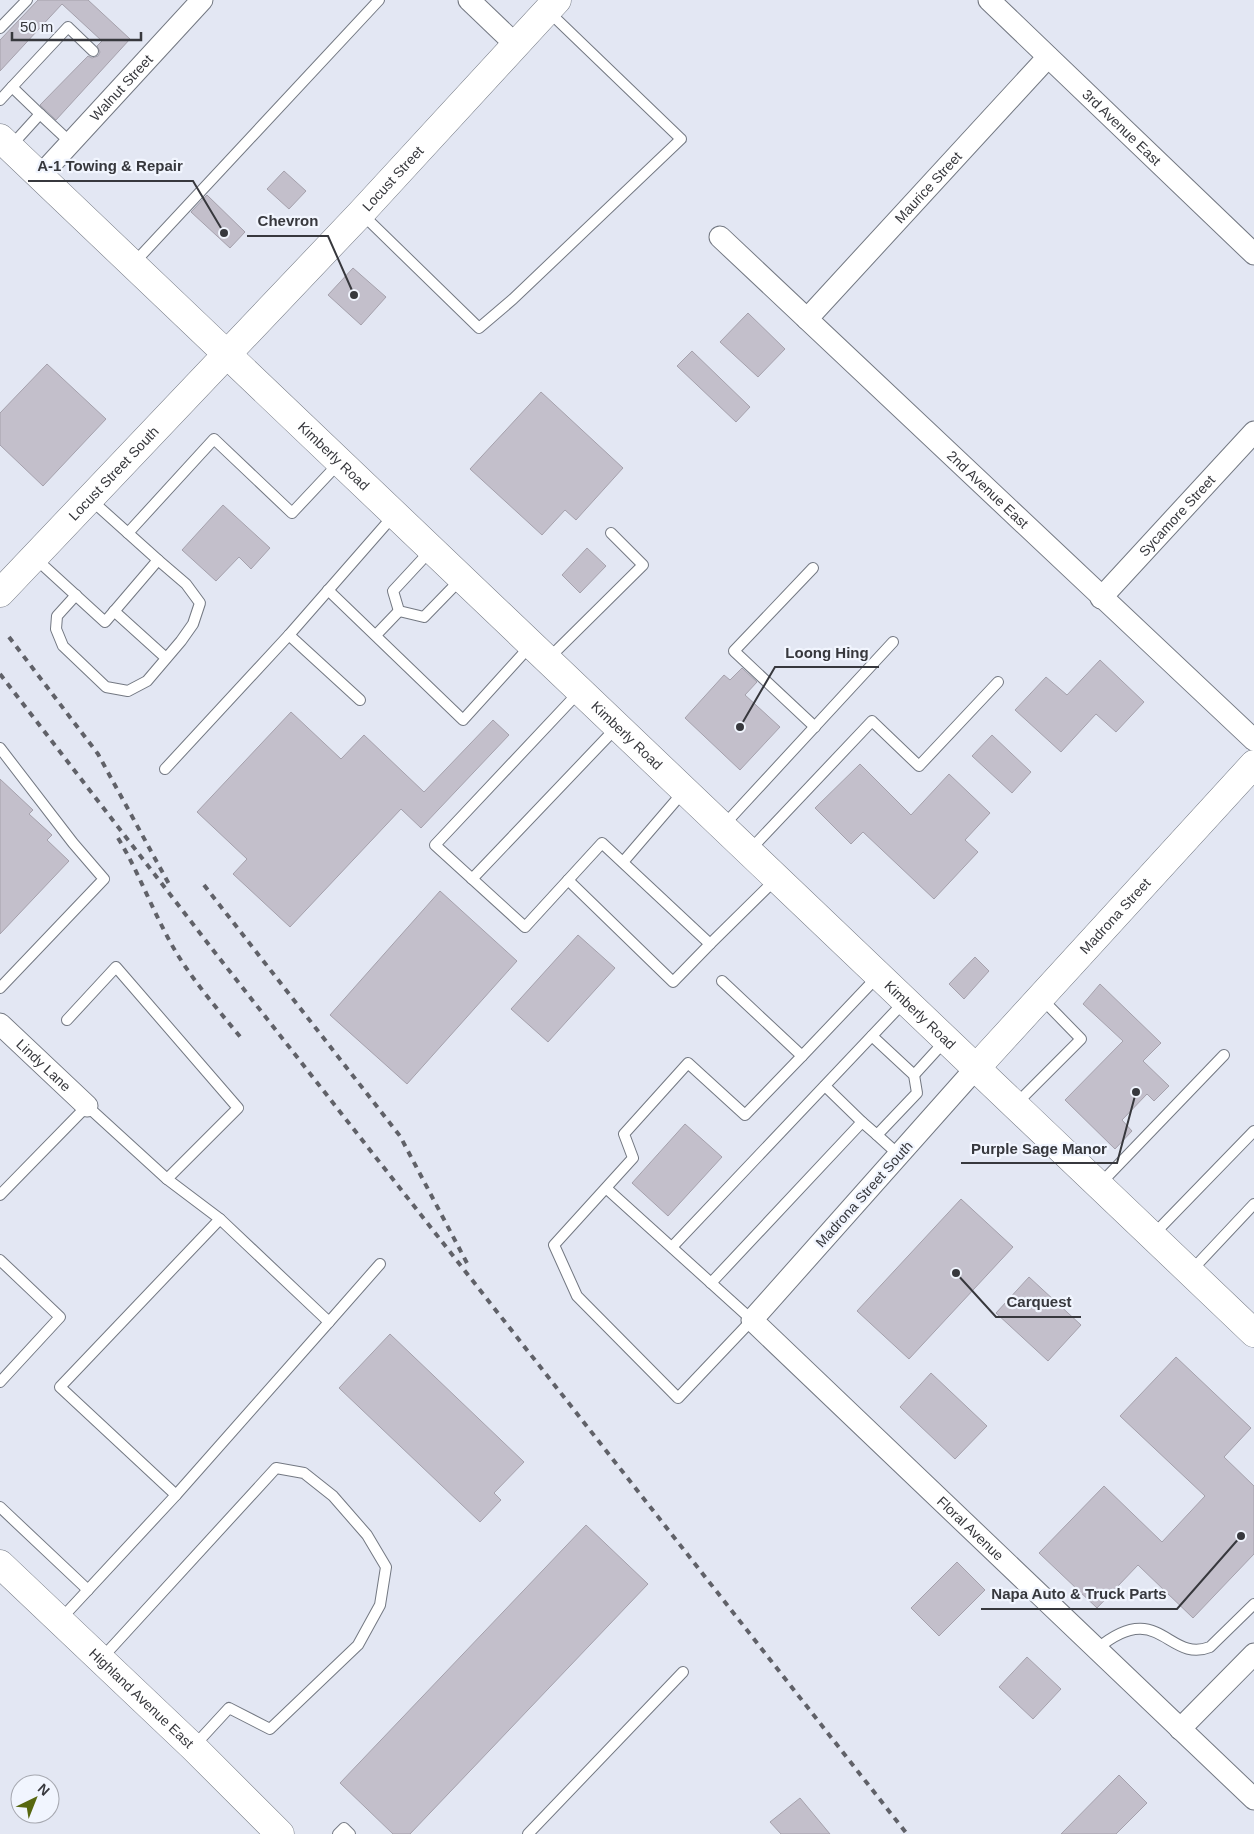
<svg xmlns="http://www.w3.org/2000/svg" width="1254" height="1834" font-family="Arial,sans-serif">
	<style>
		.building { fill: #c3bfcb; stroke: #a5a1ac }
		.lines { fill: none; stroke-linecap: round; stroke-linejoin: round }
		.lane-casing { stroke: #737882; stroke-width: 12 }
		.street-casing { stroke: #737882; stroke-width: 23 }
		.secondary-casing { stroke: #737882; stroke-width: 29 }
		.primary-casing { stroke: #737882; stroke-width: 29 }
		.lane { stroke: #fff; stroke-width: 10 }
		.street { stroke: #fff; stroke-width: 21 }
		.secondary { stroke: #fff; stroke-width: 28 }
		.primary { stroke: #fff; stroke-width: 28 }
		.rail { stroke: #606168; stroke-width: 4; stroke-dasharray: 6 6; stroke-linecap: butt }
		.labels { text-anchor: middle; stroke-width: 4.5; stroke-linejoin: round; paint-order: stroke }
		.street-label { font-size: 14px; fill: #37383d; stroke: #f1f5fe }
		.leader { fill: none; stroke: #37383d; stroke-width: 2 }
		.callout-dot { fill: #37383d; stroke: #f1f5fe; stroke-width: 2 }
		.callout-label { font-size: 15px; text-anchor: middle; font-weight: bold; fill: #37383d; stroke: #f1f5fe; stroke-width: 4.5; stroke-linejoin: round; paint-order: stroke }
	</style>
	<rect width="100%" height="100%" fill="#e3e7f3"/>
	<g class="building">
		<path d="M38 0H88L130 39 56 120 40 105 88 56 92 58 98 56 100 52 97 46 102 41 62 4 0 71V40Z"/>
		<path d="M284 171 306 191 289 209 267 189Z"/>
		<path d="M207 195 245 232 230 248 191 212Z"/>
		<path d="M353 268 386 297 361 325 328 295Z"/>
		<path d="M748 313 785 349 758 377 720 342Z"/>
		<path d="M692 351 750 407 736 422 677 366Z"/>
		<path d="M47 364 106 419 43 486 0 445V413Z"/>
		<path d="M541 392 623 468 576 520 565 510 542 535 470 469Z"/>
		<path d="M223 505 270 548 251 569 239 557 216 581 182 550Z"/>
		<path d="M587 548 606 566 580 593 562 575Z"/>
		<path d="M1100 660 1144 702 1116 732 1096 714 1061 752 1015 710 1046 677 1067 695Z"/>
		<path d="M742 668 757 682 745 695 780 727 740 770 685 718 724 675 730 680Z"/>
		<path d="M291 712 341 759 364 735 424 792 493 720 509 735 421 828 401 809 290 927 233 874 247 859 197 812Z"/>
		<path d="M992 735 1031 772 1012 793 972 756Z"/>
		<path d="M860 764 911 815 949 774 990 813 965 840 978 852 934 899 863 832 851 844 815 808Z"/>
		<path d="M0 779 33 810 29 814 52 835 47 840 69 861 0 934Z"/>
		<path d="M440 891 517 961 407 1084 330 1015Z"/>
		<path d="M578 935 615 968 548 1042 511 1009Z"/>
		<path d="M975 957 989 971 964 999 949 984Z"/>
		<path d="M1100 984 1161 1043 1143 1061 1169 1086 1154 1101 1147 1094 1122 1120 1132 1131 1115 1149 1065 1100 1123 1041 1083 1004Z"/>
		<path d="M685 1124 722 1157 668 1216 632 1183Z"/>
		<path d="M961 1199 1013 1247 909 1359 857 1311Z"/>
		<path d="M1029 1277 1081 1325 1048 1361 996 1313Z"/>
		<path d="M390 1334 524 1462 494 1493 501 1500 480 1522 339 1388Z"/>
		<path d="M1176 1357 1251 1428 1224 1457 1254 1486V1554L1193 1618 1138 1565 1097 1608 1039 1553 1104 1486 1162 1542 1205 1496 1120 1416Z"/>
		<path d="M931 1373 987 1426 955 1459 900 1407Z"/>
		<path d="M586 1525 648 1584 410 1834H393L340 1783Z"/>
		<path d="M957 1562 985 1590 939 1636 911 1608Z"/>
		<path d="M1027 1657 1061 1689 1033 1719 999 1687Z"/>
		<path d="M1119 1775 1147 1803 1116 1834H1061Z"/>
		<path d="M800 1798 830 1834H781L770 1822Z"/>
	</g>
	<g class="lines">
		<defs>
			<g id="lane">
				<path d="M0 28 27 0"/>
				<path d="M0 100 12 87"/>
				<path d="M40 114 70 142"/>
				<path d="M11 146 40 114 12 87 68 27 93 51"/>
				<path d="M361 213 479 328 513 299 681 139 548 11"/>
				<path d="M133 264 379 0"/>
				<path d="M128 533 214 439 292 513 339 463"/>
				<path d="M431 550 393 591 399 611 424 617 460 580"/>
				<path d="M35 558 105 622 158 560 90 499"/>
				<path d="M813 568 734 651 815 727"/>
				<path d="M328 590 463 720 531 645"/>
				<path d="M76 595 57 616 56 629 63 646 106 687 128 691 147 681 181 641 193 624 200 603 186 584 158 560"/>
				<path d="M114 611 166 658"/>
				<path d="M289 635 360 700"/>
				<path d="M376 635 399 611"/>
				<path d="M548 659 643 565 611 533"/>
				<path d="M579 692 435 845 525 927 602 843 710 944 776 879"/>
				<path d="M0 748 73 843 104 879 0 988"/>
				<path d="M165 769 289 635 394 515"/>
				<path d="M723 826 893 642"/>
				<path d="M749 851 872 721 919 766 998 682"/>
				<path d="M623 862 684 791"/>
				<path d="M472 879 616 728"/>
				<path d="M568 880 673 982 710 944"/>
				<path d="M722 981 802 1056 878 976"/>
				<path d="M914 1075 945 1041"/>
				<path d="M1015 1105 1081 1039 1041 998"/>
				<path d="M862 1122 877 1135 917 1093 914 1075 872 1036"/>
				<path d="M877 1135 899 1155"/>
				<path d="M167 1179 220 1219 329 1322 380 1264"/>
				<path d="M1100 1184 1224 1055"/>
				<path d="M606 1188 752 1320 678 1398 577 1296 554 1245 633 1158 624 1134 688 1063 745 1115 802 1056"/>
				<path d="M0 1195 87 1106 167 1179 238 1108 116 967 67 1020"/>
				<path d="M1153 1235 1254 1131"/>
				<path d="M672 1247 905 1001"/>
				<path d="M0 1260 60 1317 0 1382"/>
				<path d="M1191 1271 1254 1204"/>
				<path d="M711 1283 862 1122 825 1086"/>
				<path d="M176 1495 329 1322"/>
				<path d="M0 1507 88 1590"/>
				<path d="M60 1620 176 1495 60 1387 220 1219"/>
				<path d="M1097 1649C1159 1597 1168 1664 1210 1647L1254 1604"/>
				<path d="M102 1658 276 1468 304 1473 333 1496 367 1535 386 1567 380 1605 358 1645 270 1729 229 1708 194 1746"/>
				<path d="M338 1834 344 1828 350 1834"/>
				<path d="M528 1834 683 1672"/>
			</g>
			<g id="street">
				<path d="M469 0 516 45"/>
				<path id="s1" d="M989 0 1254 254"/>
				<path id="s2" d="M40 176 202 0"/>
				<path id="s3" d="M720 237 1254 740"/>
				<path id="s4" d="M807 319 1048 57"/>
				<path id="s5" d="M1101 598 1254 432"/>
				<path id="s6" d="M0 1024 87 1106"/>
				<path id="s7" d="M976 1068 752 1320 1254 1799"/>
				<path d="M1180 1729 1254 1654"/>
			</g>
			<g id="secondary">
				<path id="s8" d="M0 593 361 213 557 0"/>
				<path id="s9" d="M976 1068 1254 764"/>
				<path id="s10" d="M0 1564 193 1747 280 1834"/>
			</g>
			<g id="primary">
				<path id="s11" d="M0 138 1254 1333"/>
			</g>
		</defs>
		<use href="#lane" class="lane-casing"/>
		<use href="#street" class="street-casing"/>
		<use href="#secondary" class="secondary-casing"/>
		<use href="#primary" class="primary-casing"/>
		<use href="#lane" class="lane"/>
		<use href="#street" class="street"/>
		<use href="#secondary" class="secondary"/>
		<use href="#primary" class="primary"/>
		<g class="rail">
			<path d="M9 637 98 754 170 886"/>
			<path d="M0 674 213 950 907 1834"/>
			<path d="M118 838C137 869 149 902 166 934 185 972 215 1006 242 1039"/>
			<path d="M204 885 400 1136 468 1265"/>
		</g>
	</g>
	<g class="labels">
		<g class="street-label">
			<text dy="5" stroke="none"><textPath href="#s2" startOffset="120">Walnut Street</textPath></text>
			<text dy="5" stroke="none"><textPath href="#s1" startOffset="184">3rd Avenue East</textPath></text>
			<text dy="5" stroke="none"><textPath href="#s8" startOffset="571">Locust Street</textPath></text>
			<text dy="5" stroke="none"><textPath href="#s4" startOffset="179">Maurice Street</textPath></text>
			<text dy="5" stroke="none"><textPath href="#s11" startOffset="461">Kimberly Road</textPath></text>
			<text dy="5" stroke="none"><textPath href="#s8" startOffset="165">Locust Street South</textPath></text>
			<text dy="5" stroke="none"><textPath href="#s3" startOffset="368">2nd Avenue East</textPath></text>
			<text dy="5" stroke="none"><textPath href="#s5" startOffset="112">Sycamore Street</textPath></text>
			<text dy="5" stroke="none"><textPath href="#s11" startOffset="866">Kimberly Road</textPath></text>
			<text dy="5" stroke="none"><textPath href="#s9" startOffset="206">Madrona Street</textPath></text>
			<text dy="5" stroke="none"><textPath href="#s11" startOffset="1271">Kimberly Road</textPath></text>
			<text dy="5" stroke="none"><textPath href="#s6" startOffset="60">Lindy Lane</textPath></text>
			<text transform="translate(864 1194) rotate(-48)" y="5">Madrona Street South</text>
			<text dy="5" stroke="none"><textPath href="#s7" startOffset="639">Floral Avenue</textPath></text>
			<text dy="5" stroke="none"><textPath href="#s10" startOffset="195">Highland Avenue East</textPath></text>
		</g>
	</g>
	<path class="leader" d="M224 233L193 181H28M354 295L328 236H247M740 727L775 667H879M1136 1092L1117 1163H961M956 1273L996 1317H1081M1241 1536L1177 1609H981"/>
	<g class="callout-dot">
		<circle cx="224" cy="233" r="5"/>
		<circle cx="354" cy="295" r="5"/>
		<circle cx="740" cy="727" r="5"/>
		<circle cx="1136" cy="1092" r="5"/>
		<circle cx="956" cy="1273" r="5"/>
		<circle cx="1241" cy="1536" r="5"/>
	</g>
	<g class="callout-label">
		<text x="110" y="171">A-1 Towing &amp; Repair</text>
		<text x="288" y="226">Chevron</text>
		<text x="827" y="658">Loong Hing</text>
		<text x="1039" y="1154">Purple Sage Manor</text>
		<text x="1039" y="1307">Carquest</text>
		<text x="1079" y="1599">Napa Auto &amp; Truck Parts</text>
	</g>
	<g transform="translate(35 1799) rotate(43)"><circle r="24" fill="#f1f5fe" stroke="#a7a9b1"/>
	<path d="M0-4L9 19L0 12L-9 19Z" fill="#57670f"/>
	<text y="-8" font-size="14" font-weight="bold" text-anchor="middle" fill="#37383d">N</text>
	</g>
	<path d="M12 32v8h129v-8" fill="none" stroke="#37383d" stroke-width="2.5"/>
	<text x="20" y="32" font-size="15" fill="#37383d" stroke="#f1f5fe" stroke-width="4" paint-order="stroke">50 m</text>
</svg>
